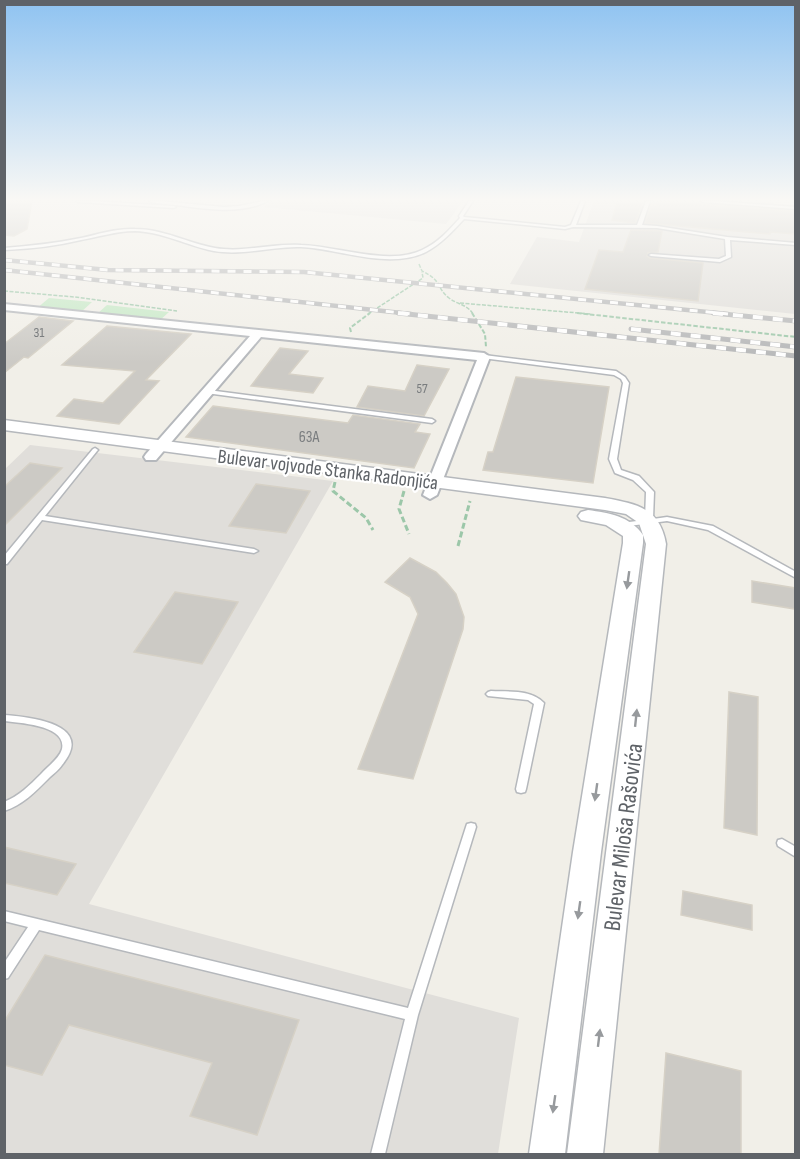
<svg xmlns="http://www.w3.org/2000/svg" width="800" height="1159" font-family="'Sofia Sans Condensed',sans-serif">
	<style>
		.industrial { fill: #e0deda }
		.green { fill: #c5e8c5 }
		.building { fill: #cccac5; stroke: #d6d1c6; stroke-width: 1.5 }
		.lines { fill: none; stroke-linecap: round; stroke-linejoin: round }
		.service-casing { stroke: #b5b8bc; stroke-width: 3 }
		.minor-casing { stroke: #b5b8bc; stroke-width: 4 }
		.tertiary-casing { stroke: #b5b8bc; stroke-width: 3 }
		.path-far2 { stroke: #9cc7a9; stroke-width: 1.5; stroke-dasharray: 4 1.5; stroke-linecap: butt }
		.path-far1 { stroke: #9cc7a9; stroke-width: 2; stroke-dasharray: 4.5 2; stroke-linecap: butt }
		.path { stroke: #9cc7a9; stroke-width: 3; stroke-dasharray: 6 3; stroke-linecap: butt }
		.service { fill: #fff; fill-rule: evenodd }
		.minor { fill: #fff; fill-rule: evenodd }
		.tertiary { fill: #fff; fill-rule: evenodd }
		.rail-far1-casing { stroke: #b6b7b8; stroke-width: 4.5 }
		.rail-casing { stroke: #b6b7b8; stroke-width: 5 }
		.rail-far1 { stroke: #fff; stroke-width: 3; stroke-dasharray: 8; stroke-linecap: butt }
		.rail { stroke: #fff; stroke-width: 4; stroke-dasharray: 10; stroke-linecap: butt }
		.oneway { fill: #979a9d }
		.labels { text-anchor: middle; stroke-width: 4.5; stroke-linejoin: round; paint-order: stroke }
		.far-number-label { font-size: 14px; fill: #7a7d7f }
		.number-label { font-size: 16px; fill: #7a7d7f }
		.street-label { font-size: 20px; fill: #5f6368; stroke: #fff }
		.near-street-label { font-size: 24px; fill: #5f6368; stroke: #fff }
	</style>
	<rect width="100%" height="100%" fill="#f1efe8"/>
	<g class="industrial">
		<path d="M271 201H463L446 224 264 207Z"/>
		<path d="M594 201H737L795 205V314L510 284 537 237 579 242Z"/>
		<path d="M30 445 333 481 89 904 519 1018 498 1154H5V469Z"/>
	</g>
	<g class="green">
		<path d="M49 298 92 302 80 313 36 309Z"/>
		<path d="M107 305 169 312 159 321 97 314Z"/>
	</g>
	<g class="building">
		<path d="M4 201H32L27 229 14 236 4 235Z"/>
		<path d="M658 201 795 211V234L770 232V234L645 223 651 205H657Z"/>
		<path d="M617 202 642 204 635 223 612 220Z"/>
		<path d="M631 230 662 231 658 252 648 253 647 256 650 258 703 263 698 301 585 289 599 250 623 252Z"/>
		<path d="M39 317 73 321 28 358 24 357 4 373V344Z"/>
		<path d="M107 326 191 334 146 380 159 381 119 424 57 416 74 399 103 403 135 371 62 365Z"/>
		<path d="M280 348 308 351 289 374 323 378 313 393 251 386Z"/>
		<path d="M417 365 449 369 424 416 357 407 368 386 405 391Z"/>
		<path d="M516 377 609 387 593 483 483 470 488 452H493Z"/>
		<path d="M213 406 348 423 353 415 420 424 415 432 430 434 414 468 186 437Z"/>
		<path d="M30 463 62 468 4 526V487Z"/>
		<path d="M256 484 310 491 286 533 229 526Z"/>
		<path d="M410 558 436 572 447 583 456 594 464 617 463 629 413 779 358 769 418 614 410 597 385 582Z"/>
		<path d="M752 581 795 588V609L752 602Z"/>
		<path d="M175 592 238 602 202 664 134 652Z"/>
		<path d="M729 692 758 697 757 835 724 828Z"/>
		<path d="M4 847 76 864 57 895 4 883Z"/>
		<path d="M683 891 752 905V930L681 915Z"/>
		<path d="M45 955 299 1020 257 1135 190 1116 212 1063 69 1025 42 1075 4 1065V1022Z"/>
		<path d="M666 1053 741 1071V1155H659Z"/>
	</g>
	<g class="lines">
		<defs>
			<g id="service">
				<path d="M76 201H91L174 206 176 207 174 208 78 202Z"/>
				<path d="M149 201H159L224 207 239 206 263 201H268C241 215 206 209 176 205 167 204 157 204 149 201Z"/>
				<path d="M469 201H473L463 216 464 217 565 227 571 225 581 201H585L576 225H637L646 201H650L642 225 657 226 727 237 796 243V245L730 240 731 257 720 262 651 256 649 255 651 254 719 259 726 256 725 239 657 228 573 227 565 229 464 219C453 231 441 244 426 252 389 270 340 249 301 247 272 246 243 256 214 251 188 246 163 232 135 231 116 231 99 237 81 240 56 246 30 249 4 250V248C30 246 56 243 81 238 99 234 116 228 135 229 163 229 188 243 215 248 244 253 272 243 301 245 338 246 388 266 422 250 438 243 449 230 460 218L459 216Z"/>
				<path d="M701 201H714L796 207V209L703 202Z"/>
				<path d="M484 355 616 371 625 377 629 383 617 459 621 470 639 476 654 492 653 519 667 517 713 526 796 572V578L708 530 667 521 621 527 620 525 621 523 645 520 646 492 633 480 615 473 609 459 623 383 621 379 614 375 482 358V356Z"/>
				<path d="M208 390 432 419 435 421 432 423 206 393V391Z"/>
				<path d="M95 448 98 450 97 451 45 516 254 549 258 551 254 553 42 520 7 564H4V556L93 449Z"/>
				<path d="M491 691C509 692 531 689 544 703L526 789 525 792 521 793 517 792 516 789 534 704 528 700 488 696 486 694 488 692Z"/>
				<path d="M4 715C31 717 96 724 62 765 59 770 53 774 49 778 35 792 23 805 4 811V802C19 796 30 785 41 774 48 766 59 759 62 749 67 725 19 723 4 721Z"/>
				<path d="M471 823 475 824 476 827 418 1015 385 1154H371L405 1019 39 930 8 978 4 979V963L28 927 4 921V911L408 1008 466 827 467 824Z"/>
				<path d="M782 839 796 847V857L778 846 777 843 778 840Z"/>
			</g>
			<path id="minor" d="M4 304 484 353 490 357 437 495 430 499 423 495 477 360 261 337 156 460H146L144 457 146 454 250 336 4 310Z"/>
			<g id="tertiary">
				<path d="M4 420 605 498C637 504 660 508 666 544L603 1154H567L646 544 639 523 626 514 605 510 4 430Z"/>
				<path d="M588 510C609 513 630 516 643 535V543L601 852 565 1154H529L573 852 623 543V536L606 525 581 520 578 516 581 512Z"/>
			</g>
		</defs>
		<use href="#service" class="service-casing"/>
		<use href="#minor" class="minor-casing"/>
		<use href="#tertiary" class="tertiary-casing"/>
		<g class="path-far2">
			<path d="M419 264 422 271C443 281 436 288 449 298 458 305 467 304 473 314"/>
			<path d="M4 291 75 297 177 311"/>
			<path d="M460 303 590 314"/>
			<path d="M368 314 423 278 422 272"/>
		</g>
		<g class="path-far1">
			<path d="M472 313 485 334 486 347"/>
			<path d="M577 313 796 337"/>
			<path d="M351 332 350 328 370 313"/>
		</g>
		<g class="path">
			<path d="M335 482 333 491 366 518 373 530"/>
			<path d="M404 491 399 509 409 534"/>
			<path d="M458 546 470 501"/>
		</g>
		<use href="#service" class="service"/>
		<use href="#minor" class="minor"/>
		<use href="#tertiary" class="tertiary"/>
		<defs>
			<g id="rail-far1">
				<path d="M4 260 108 270 304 272 728 314"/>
				<path d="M4 270 411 314"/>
			</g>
			<g id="rail">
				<path d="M398 313 796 356"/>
				<path d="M713 313 796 321"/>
				<path d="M631 329 796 347"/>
			</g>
		</defs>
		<use href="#rail-far1" class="rail-far1-casing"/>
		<use href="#rail" class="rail-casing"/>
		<use href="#rail-far1" class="rail-far1"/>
		<use href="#rail" class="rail"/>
	</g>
	<defs><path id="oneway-solid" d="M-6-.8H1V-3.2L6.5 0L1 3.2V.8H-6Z" transform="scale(1.5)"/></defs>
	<g class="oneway">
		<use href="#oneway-solid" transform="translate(628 580) rotate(98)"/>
		<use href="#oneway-solid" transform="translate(636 718) rotate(-84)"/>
		<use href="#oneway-solid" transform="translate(596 792) rotate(98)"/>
		<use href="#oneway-solid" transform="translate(579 910) rotate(98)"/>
		<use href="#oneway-solid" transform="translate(599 1038) rotate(-83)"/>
		<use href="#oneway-solid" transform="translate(554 1104) rotate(98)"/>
	</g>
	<linearGradient id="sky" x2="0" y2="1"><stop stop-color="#8fc3f1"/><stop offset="0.55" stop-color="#f9f8f5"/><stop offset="1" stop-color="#f9f8f5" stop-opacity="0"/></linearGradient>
	<rect width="800" height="363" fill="url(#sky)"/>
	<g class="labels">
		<g class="far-number-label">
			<text x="39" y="337">31</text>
			<text x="422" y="393">57</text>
		</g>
		<g class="number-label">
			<text x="309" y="442">63A</text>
		</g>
		<g class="street-label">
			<text transform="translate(328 469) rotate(7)" y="7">Bulevar vojvode Stanka Radonjića</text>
		</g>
		<g class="near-street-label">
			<text transform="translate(623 837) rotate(-83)" y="8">Bulevar Miloša Rašovića</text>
		</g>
	</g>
	<rect width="800" height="1159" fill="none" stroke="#5f6368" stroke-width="12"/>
</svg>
